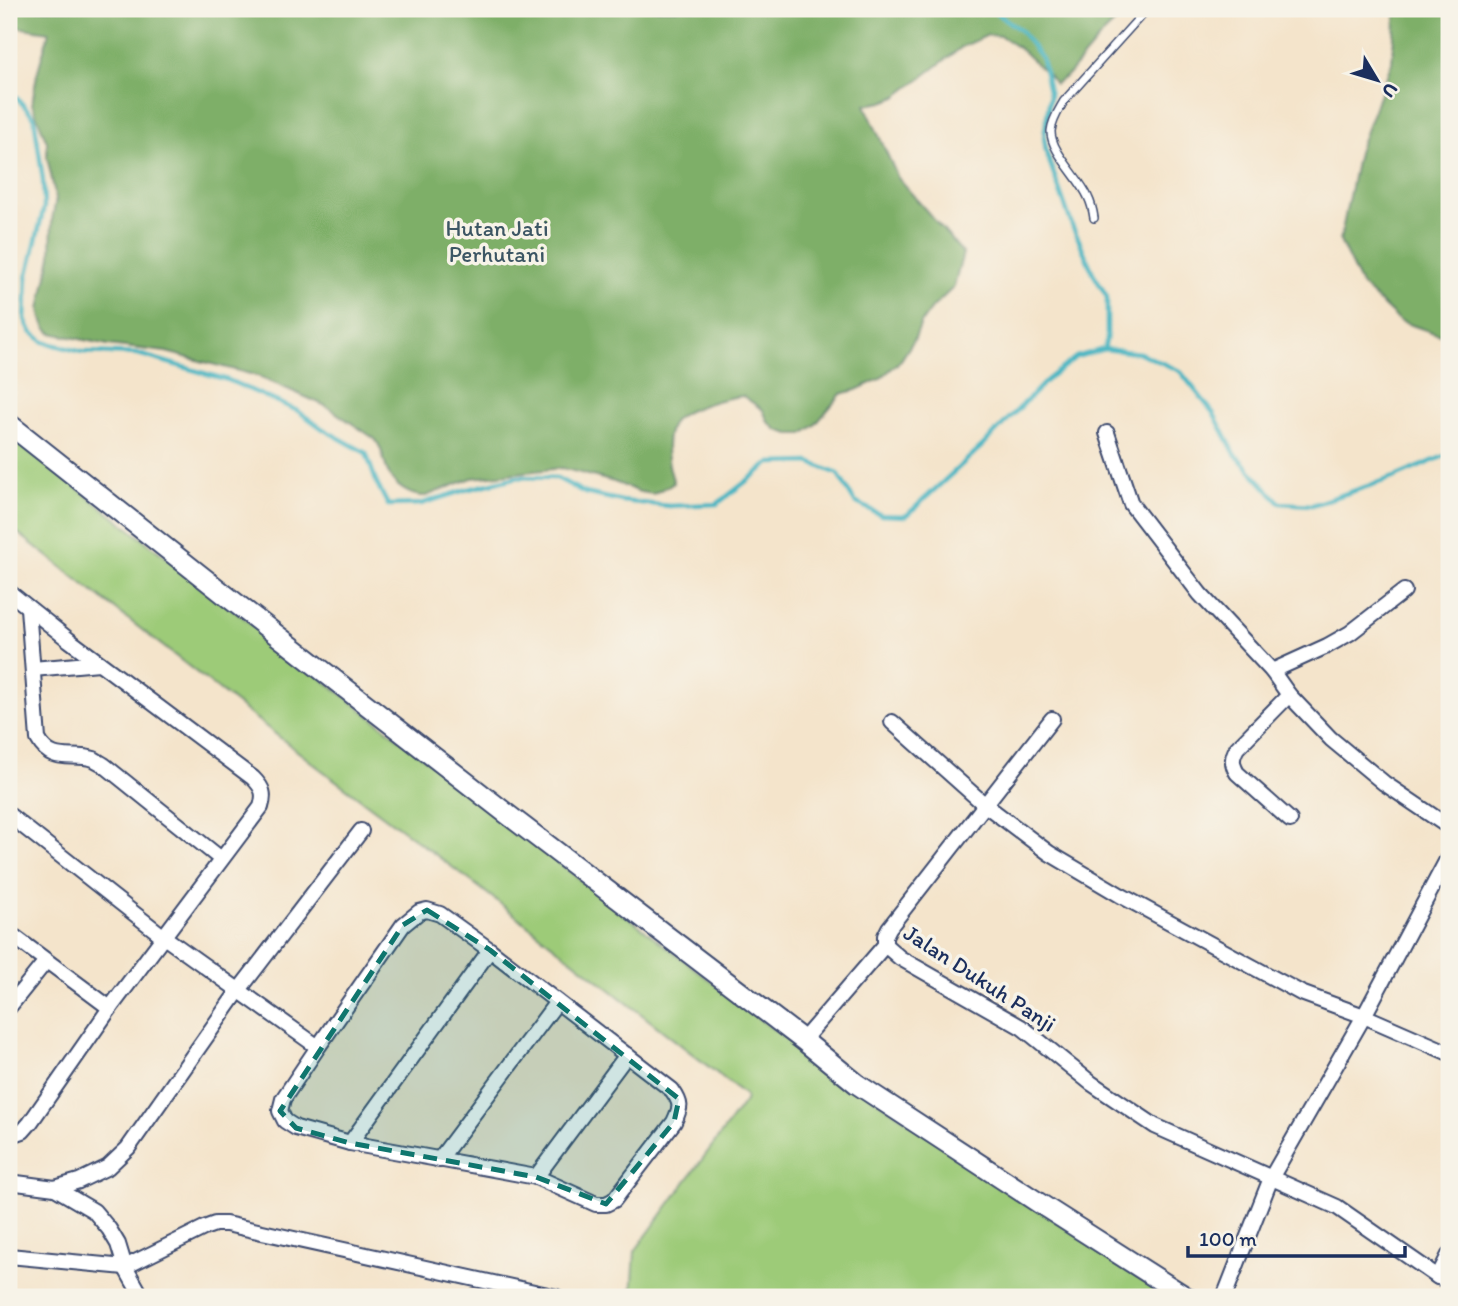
<svg xmlns="http://www.w3.org/2000/svg" width="1458" height="1306" font-family="Itim,sans-serif">
	<style>
		.green { fill: #9dcb78; stroke: #5c7d6b; stroke-width: 2 }
		.forest { fill: #7eaf68; stroke: #4c6f63; stroke-width: 2 }
		.lines { fill: none; stroke-linecap: round; stroke-linejoin: round }
		.stream { stroke: #47b5c2; stroke-width: 4.5 }
		.service-casing { stroke: #3c4a6e; stroke-width: 10 }
		.minor-casing { stroke: #3c4a6e; stroke-width: 18 }
		.secondary-casing { stroke: #3c4a6e; stroke-width: 23 }
		.service { stroke: #fff; stroke-width: 7 }
		.minor { stroke: #fff; stroke-width: 14 }
		.secondary { stroke: #fff; stroke-width: 19 }
		.marked { fill: #0f766e; fill-opacity: 0.2; stroke: #0f766e; stroke-width: 5; stroke-dasharray: 14 9; stroke-linejoin: round }
		.labels { text-anchor: middle; stroke-width: 7; stroke-linejoin: round; paint-order: stroke }
		.park-label { font-size: 23px; fill: #3c5664; stroke: #f7f3e8 }
		.street-label { font-size: 23px; fill: #1b2f5e; stroke: #f7f3e8 }
	</style>
	<rect width="100%" height="100%" fill="#f7f3e8"/>
	<filter id="ink" filterUnits="userSpaceOnUse"><feTurbulence type="fractalNoise" baseFrequency=".0143" numOctaves="2"/><feDisplacementMap in="SourceGraphic" scale="14" xChannelSelector="R" yChannelSelector="G"/><feConvolveMatrix kernelMatrix="1 2 1 2 8 2 1 2 1" color-interpolation-filters="sRGB"/></filter>
	<filter id="wash" filterUnits="userSpaceOnUse"><feTurbulence type="fractalNoise" baseFrequency=".00686" numOctaves="4" result="noise"/><feDisplacementMap in="SourceGraphic" scale="28" xChannelSelector="R" yChannelSelector="G"/><feGaussianBlur stdDeviation="1.57" result="paint"/><feColorMatrix in="noise" values="0 0 0 0 0 0 0 0 0 0 0 0 0 0 0 0 0 1.4 0 .05"/><feComposite in="paint" operator="in"/></filter>
	<g filter="url(#wash)">
		<rect width="100%" height="100%" fill="#f4e4cb"/>
		<path class="green" d="M9 435 762 1021 798 1047 1169 1297H632L635 1251 745 1101 746 1096 479 887 319 768 9 526Z"/>
		<g class="forest">
			<path d="M9 9H1129L1102 35 1067 76 1055 84 1049 76 1023 51 1001 36 988 35 962 47 896 97 883 102 865 105 898 178 963 253 954 287 933 307 921 323 915 338 901 360 880 379 856 390 841 394 815 425 803 434H790L777 430 768 422 763 410 743 396C727 397 680 409 672 424 663 441 668 466 674 483L653 494 640 492 614 482 562 468 472 478 426 496C411 497 394 486 388 472 383 461 383 448 375 439L326 406 258 376 166 352 108 345 51 333 46 328 43 322 40 309 51 256 52 220 56 199 47 157V142L32 104 37 74 49 32 9 26Z"/>
			<path d="M1396 9H1449V338L1400 321 1361 285 1340 241 1358 152 1392 62Z"/>
		</g>
		<g class="lines">
			<g class="stream">
				<path d="M991 9 1020 30 1042 59 1050 96 1044 137 1046 152 1073 228 1079 240 1093 273 1107 297V336L1104 349"/>
				<path d="M9 95 17 98 34 117 43 181 44 207 27 278 25 319 31 332 44 342 82 352 138 354 228 380 298 411 323 429 366 453 377 484 388 505 421 504 465 490 518 477 557 478 585 493 622 501 669 506 717 504 770 463 809 462 838 474 855 502 881 515 906 516 982 446 1047 380 1076 357 1104 349 1140 353 1180 371 1214 414 1235 454 1280 503 1312 505 1395 477 1449 454"/>
			</g>
		</g>
	</g>
	<g filter="url(#ink)">
		<g class="lines">
			<defs>
				<path id="service" d="M1094 218C1093 211 1091 203 1088 197 1080 178 1050 151 1051 131 1052 120 1059 110 1064 101L1147 9"/>
				<g id="minor">
					<path d="M1107 433 1131 504 1200 594 1272 671 1289 695 1331 739 1384 783 1449 827"/>
					<path d="M9 592 69 640 253 778C263 788 265 794 261 807L110 1008 30 1123 23 1131 9 1136"/>
					<path d="M28 608 38 739C52 765 72 752 94 759 97 761 101 763 104 765L221 859"/>
					<path d="M33 669 99 663"/>
					<path d="M1272 671 1327 646 1350 633 1404 591"/>
					<path d="M1289 695 1237 748C1232 757 1231 763 1237 773L1290 820"/>
					<path d="M1052 719 889 928 885 936V945L900 958 1023 1028 1091 1083 1155 1126 1337 1207 1438 1277 1449 1280"/>
					<path d="M892 722 984 804 1049 853 1120 895 1301 993 1364 1016 1449 1053"/>
					<path d="M9 815 164 937 318 1047 403 925 419 912 427 910 440 914 490 950 672 1090C682 1104 681 1107 674 1122L614 1200 606 1204H596L536 1177 350 1143 296 1128 285 1121 280 1111 283 1099 318 1047"/>
					<path d="M9 936 16 938 110 1008"/>
					<path d="M9 1007 46 961"/>
					<path d="M803 1040 885 945"/>
					<path d="M350 1143 490 950"/>
					<path d="M439 1160 557 1002"/>
					<path d="M536 1177 627 1055"/>
					<path d="M9 1182 55 1188 94 1211 109 1229 118 1244 125 1267 142 1297"/>
					<path d="M55 1188 79 1181 108 1167 128 1148 239 990 361 831"/>
					<path d="M9 1256 125 1267 204 1228 215 1224H226L557 1297"/>
					<path d="M1438 1277 1449 1255"/>
					<path d="M1224 1297 1271 1178 1364 1016 1449 856"/>
				</g>
				<path id="secondary" d="M9 424 224 594 507 814 803 1040 857 1084 1042 1205 1186 1297"/>
			</defs>
			<use href="#service" class="service-casing"/>
			<use href="#minor" class="minor-casing"/>
			<use href="#secondary" class="secondary-casing"/>
			<use href="#service" class="service"/>
			<use href="#minor" class="minor"/>
			<use href="#secondary" class="secondary"/>
		</g>
	</g>
	<path class="marked" d="M427 910 490 950 679 1099 674 1122 606 1204 536 1177 350 1143 296 1128 280 1111 403 925Z"/>
	<g class="labels">
		<g class="park-label">
			<text x="497" y="236">Hutan Jati<tspan x="497" dy="26">Perhutani</tspan></text>
		</g>
		<g class="street-label">
			<text transform="translate(980 978) rotate(33)" y="8">Jalan Dukuh Panji</text>
		</g>
	</g>
	<rect width="1458" height="1306" fill="none" stroke="#f7f3e8" stroke-width="35"/>
	<g transform="translate(1377 80) rotate(128)" stroke="#f7f3e8" stroke-width="5" paint-order="stroke">
	<path d="M0-5L12 26L0 18L-12 26Z" fill="#1b2f5e"/>
	<text y="-10" font-size="19" font-weight="bold" text-anchor="middle" fill="#1b2f5e">U</text>
	</g>
	<path d="M1188 1246v10h217v-10" fill="none" stroke="#1b2f5e" stroke-width="3.5"/>
	<text x="1199" y="1246" font-size="21" fill="#1b2f5e" stroke="#f7f3e8" stroke-width="5" paint-order="stroke">100 m</text>
</svg>
